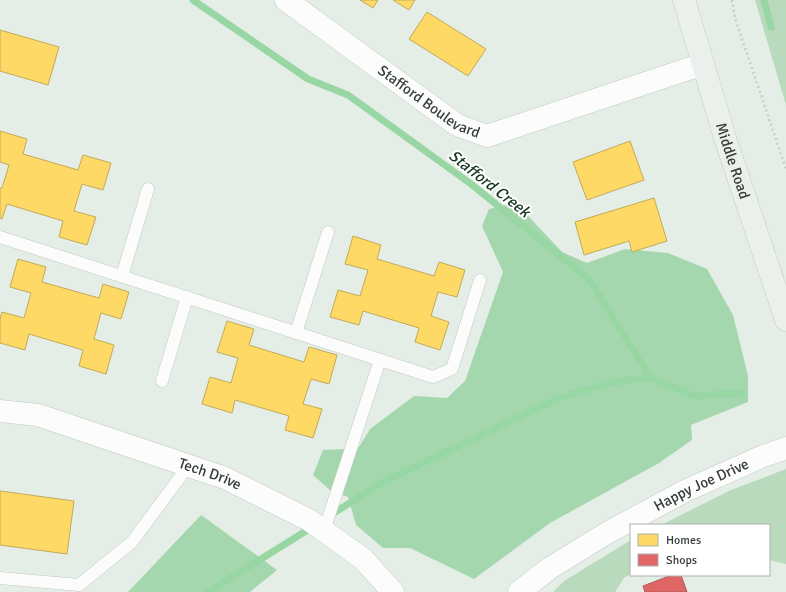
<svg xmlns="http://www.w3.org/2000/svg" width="786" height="592" font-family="Signika,sans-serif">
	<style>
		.green { fill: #b9dabd }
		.forest { fill: #a5d7ae }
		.homes { fill: #ffd966; stroke: #c2aa58 }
		.shops { fill: #e06666; stroke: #ad5a58 }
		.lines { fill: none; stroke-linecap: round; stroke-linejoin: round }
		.stream { stroke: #98d6a3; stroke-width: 7 }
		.lane-casing { stroke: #c2cac3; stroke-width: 13 }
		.street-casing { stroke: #c2cac3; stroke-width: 23 }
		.secondary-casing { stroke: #c2cac3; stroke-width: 23 }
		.path { stroke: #c8cdc9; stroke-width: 2.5; stroke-dasharray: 2 3; stroke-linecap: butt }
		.lane { stroke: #fbfcfb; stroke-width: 12 }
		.street { stroke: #fbfcfb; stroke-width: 22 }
		.secondary { stroke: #ecf0ed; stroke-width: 22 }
		.labels { text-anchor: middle; stroke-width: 4; stroke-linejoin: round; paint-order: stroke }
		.street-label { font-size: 15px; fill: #353d36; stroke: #fff }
		.water-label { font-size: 16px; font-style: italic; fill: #14361b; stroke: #fff }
	</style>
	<rect width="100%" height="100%" fill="#e4eee6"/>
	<g class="green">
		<path d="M755 0H786V105Z"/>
		<path d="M786 469V564L769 560V525H661L731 490Z"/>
		<path d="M631 540V574L624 578 615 592H553L564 581Z"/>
	</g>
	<g class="forest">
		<path d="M516 203 562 252 587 263 625 249 668 253 707 269 733 315 748 376V402L691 425 692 440 659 463 550 523 474 579 410 548H383L356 525 348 497 331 491 313 475 323 450 347 449 359 447 370 429 414 396 447 398 465 381 503 272 482 226 489 209Z"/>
		<path d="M201 515 277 570 250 592H128Z"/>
	</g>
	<g class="homes">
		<path d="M360 0H378L373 8Z"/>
		<path d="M393 0H415L409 10Z"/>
		<path d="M427 12 486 49 468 76 409 39Z"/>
		<path d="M0 30 59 47 48 85 0 71Z"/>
		<path d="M0 131 27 139 23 154 78 170 83 155 111 163 103 190 82 184 74 211 96 217 87 245 59 237 63 221 7 204 2 219 0 218V188H2L9 165 0 162Z"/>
		<path d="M630 141 644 180 587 200 573 162Z"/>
		<path d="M654 198 667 241 632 252 629 241 584 255 575 222Z"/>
		<path d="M353 236 381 245 377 259 434 276 439 262 465 270 457 297 438 292 431 316 449 322 440 350 415 342 419 328 363 311 359 325 330 317 338 290 360 296 368 270 345 264Z"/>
		<path d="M18 259 46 267 42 282 99 298 103 284 129 292 121 319 101 313 94 339 114 345 106 374 79 366 83 350 29 334 25 350 0 343V319L2 312 24 318 31 293 10 287Z"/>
		<path d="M227 321 254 329 249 345 304 362 309 347 337 355 329 384 311 379 303 404 322 409 313 438 285 430 289 416 235 400 232 413 202 404 210 377 231 383 238 358 217 352Z"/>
		<path d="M0 491 74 501 67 554 0 545Z"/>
	</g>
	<path class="shops" d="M672 575H681L687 592H645L643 586Z"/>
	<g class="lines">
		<g class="stream">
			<path d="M193 0 308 79 348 95 471 184 589 279 650 377 694 396 742 393"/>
			<path d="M764 0 771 27"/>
			<path d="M329 516 383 482 557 399 609 383 650 377"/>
			<path d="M208 592 314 526"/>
		</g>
		<defs>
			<g id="lane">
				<path d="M0 237 433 377 452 369 480 280"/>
				<path d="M122 276 148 189"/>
				<path d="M296 333 328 232"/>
				<path d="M162 381 187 297"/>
				<path d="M324 531 380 360"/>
				<path d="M0 578 79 585 132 542 189 465"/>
			</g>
			<g id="street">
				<path id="s1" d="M286 0 457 125 487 136 703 64"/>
				<path id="s2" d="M0 411 38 415 225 478 309 520 363 559 393 592"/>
				<path id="s3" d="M519 592 550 568 607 533 685 491 761 457 786 448"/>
			</g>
			<g id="secondary">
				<path id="s4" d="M684 0 726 141 786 320"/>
			</g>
		</defs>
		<use href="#lane" class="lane-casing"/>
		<use href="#street" class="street-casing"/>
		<use href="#secondary" class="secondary-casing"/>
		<path class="path" d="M732 0 735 18 786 169"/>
		<use href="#lane" class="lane"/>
		<use href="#street" class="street"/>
		<use href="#secondary" class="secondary"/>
	</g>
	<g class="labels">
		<g class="street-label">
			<text dy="5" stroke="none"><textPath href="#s1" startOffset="176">Stafford Boulevard</textPath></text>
			<text dy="5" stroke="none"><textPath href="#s4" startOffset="168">Middle Road</textPath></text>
			<text dy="5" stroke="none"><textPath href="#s2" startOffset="220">Tech Drive</textPath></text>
			<text dy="5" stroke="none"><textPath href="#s3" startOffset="212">Happy Joe Drive</textPath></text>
		</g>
		<g class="water-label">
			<text transform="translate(490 183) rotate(38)" y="6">Stafford Creek</text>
		</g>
	</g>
	<rect x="630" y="524" width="140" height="52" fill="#ffffff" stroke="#aeb1af"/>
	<rect x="638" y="534" width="20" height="12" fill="#ffd966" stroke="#aeb1af"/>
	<text x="666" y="544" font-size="12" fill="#353d36">Homes</text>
	<rect x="638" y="554" width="20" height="12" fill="#e06666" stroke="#aeb1af"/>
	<text x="666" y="564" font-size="12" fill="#353d36">Shops</text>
</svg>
